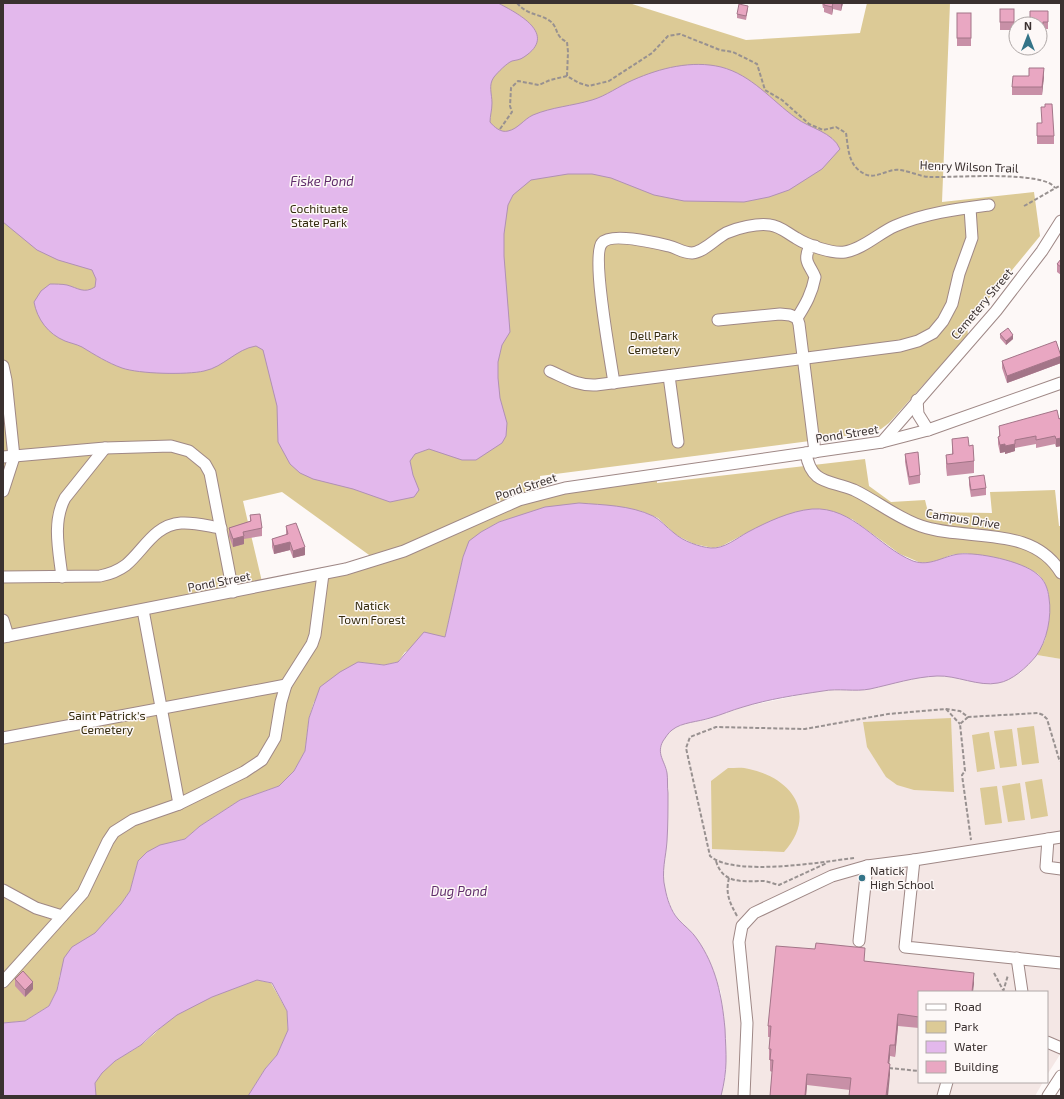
<svg xmlns="http://www.w3.org/2000/svg" width="1064" height="1099" font-family="'Exo 2',sans-serif">
	<style>
		.built { fill: #f4e7e5 }
		.green { fill: #dcca96; fill-rule: evenodd }
		.water { fill: #e3b8ec; stroke: #b090b4 }
		.lines { fill: none; stroke-linecap: round; stroke-linejoin: round }
		.minor-casing { stroke: #9f8886; stroke-width: 13 }
		.path { stroke: #989190; stroke-width: 2; stroke-dasharray: 4 2; stroke-linecap: butt }
		.minor { stroke: #fff; stroke-width: 11 }
		.wall { fill: #c890a7 }
		.shaded-wall { fill: #a37588 }
		.building { fill: #e9a7c2; stroke: #a37588 }
		.poi-dot { fill: #347488; stroke: #fdf8f7; stroke-width: 1.5 }
		.labels { text-anchor: middle; stroke-width: 3; stroke-linejoin: round; paint-order: stroke }
		.street-label { font-size: 12px; fill: #3a3130; stroke: #fdf8f7 }
		.park-label { font-size: 12px; fill: #352c0f; stroke: #fdf8f7 }
		.poi-label { font-size: 12px; fill: #3a3130; stroke: #fdf8f7; text-anchor: start }
		.water-label { font-size: 13px; font-style: italic; fill: #602d6b; stroke: #fdf8f7 }
	</style>
	<rect width="100%" height="100%" fill="#fdf8f7"/>
	<path class="built" d="M1037 655 1061 659V1053L1047 1075V992H919V1082H1043L1035 1096H721L726 1074 721 992 694 935 678 919 671 907 664 887 662 869 667 844 668 799 667 770 660 757 661 744 671 730 687 723 706 720 743 707 824 690 868 689 912 678 942 675 972 681 1020 673Z"/>
	<g class="green">
		<path d="M3 3H629L746 40 860 33 867 3H950L942 202 1034 192 1040 236 967 325 968 335 889 423 881 429 871 432 825 439 540 476 541 494 657 473V483L865 459 869 486 891 502 925 500 928 512 992 513 990 492 1055 490 1059 526H1061V659L1037 655 1045 640 1050 606 1048 591 1044 581 1038 574 1028 568 1003 560 965 553 951 555 935 562 921 563 900 554 852 519 799 511 752 530 722 546 713 548 694 544 676 535 658 518 641 511 579 503 521 515 499 522 481 532 463 557 445 637 405 652 398 662 384 665 358 662 314 702 309 718 305 751 294 771 279 786 240 800 200 826 185 839 169 843 138 861 130 891 121 904 60 974 57 990 49 1006 25 1021 3 1023ZM282 492 376 560 263 586 243 501Z"/>
		<path d="M951 718 954 792 914 790 897 785 886 777 867 747 863 722Z"/>
		<path d="M1034 726 1039 763 1022 765 1017 728Z"/>
		<path d="M1012 729 1017 766 1000 768 994 731Z"/>
		<path d="M989 732 995 769 977 772 972 735Z"/>
		<path d="M728 768C735 768 743 767 749 769 794 779 817 815 784 852L712 849 711 781Z"/>
		<path d="M1042 779 1048 816 1031 819 1025 782Z"/>
		<path d="M1020 783 1025 820 1008 822 1002 786Z"/>
		<path d="M997 786 1002 823 985 825 980 788Z"/>
		<path d="M257 980 271 983 287 1011 288 1030 277 1055 265 1069 248 1096H96C96 1092 95 1087 95 1084 99 1067 128 1054 141 1045 157 1033 170 1016 189 1007 211 997 234 988 257 980Z"/>
	</g>
	<g class="water">
		<path d="M3 3H498C517 13 559 34 524 57 520 60 516 60 512 61 507 63 498 72 494 77 488 85 492 94 492 103 492 110 490 116 490 122 494 127 501 133 508 131 518 129 524 119 533 115 552 107 572 106 592 100 606 96 619 86 633 80 660 68 692 60 721 67 752 75 771 100 796 118 809 128 833 132 840 149L822 169 789 190 769 197 744 202 684 201 654 195 611 178 592 174H568L531 180 513 195 508 205 504 234V256L510 332 502 345 498 362V378L500 398 507 423 506 436 502 443 476 460H462L429 449 415 454 410 461 413 475 419 490 414 497 390 502 353 489 313 479 300 473 290 464 278 442 277 406 263 350 256 346C236 349 224 367 204 371 187 375 139 374 122 368 108 363 95 355 82 347 76 344 70 343 65 341 48 334 37 319 34 302L41 291 50 284C55 284 62 284 67 285 78 288 84 294 95 287L96 279 92 270 58 260 37 250 3 222Z"/>
		<path d="M579 503C603 505 630 505 653 516 661 520 666 527 674 533 683 541 699 547 711 548 724 549 737 538 748 532 767 522 790 511 812 509 853 506 878 547 913 561 930 567 943 556 959 554 978 552 1022 561 1037 574 1045 580 1048 589 1049 598 1052 616 1047 641 1036 656 1027 667 1012 681 998 683 979 687 956 675 937 676 914 677 893 684 870 689 855 692 838 688 823 691 796 695 769 699 743 707 732 710 721 715 710 718 698 722 682 722 672 730 668 733 666 737 663 741 656 754 665 761 667 773 668 779 667 787 668 793 668 809 668 825 667 841 666 857 661 872 665 888 667 899 671 911 678 919 684 926 692 931 697 939 716 966 722 996 725 1029 726 1056 728 1068 721 1096H248L265 1069 277 1055 288 1030 287 1011 272 983 257 980 212 997 177 1015 155 1032 141 1045 115 1061 102 1073 95 1083 96 1096H3V1023L25 1021 49 1006 57 990 64 958 72 947 95 933 121 904 130 891 138 861 147 852 160 845 185 839 200 826 240 800 279 786 294 771 305 751 309 718 320 687 340 672 358 662 384 665 398 662 424 632 445 637 463 557 469 541 481 532 499 522 545 507Z"/>
	</g>
	<g class="lines">
		<defs>
			<g id="minor">
				<path d="M797 318C806 304 812 293 815 277 810 265 803 262 809 248L815 246"/>
				<path d="M718 320 780 314 790 315 797 318 799 324 815 452"/>
				<path d="M3 366 6 380 14 457 3 491"/>
				<path d="M550 371C566 378 578 386 596 385L900 346 918 341 933 333 943 321 952 304 959 274 972 238 970 208"/>
				<path d="M669 376 678 442"/>
				<path d="M614 383C611 362 591 255 602 243 611 232 656 243 669 246 677 248 683 253 692 253 704 252 715 239 726 233 737 228 757 223 770 225 780 226 787 233 796 238 807 245 832 254 845 252 863 249 879 233 895 226 925 213 958 209 989 205"/>
				<path d="M917 400 918 414 928 430"/>
				<path d="M882 442 996 311 1042 251 1061 221"/>
				<path d="M806 453C811 485 830 480 854 490 877 501 897 518 921 526 967 542 1032 524 1061 573"/>
				<path d="M3 457 105 448 171 446 189 451 205 464 210 473 233 592"/>
				<path d="M3 577 100 576C110 574 118 571 126 565 144 550 154 525 181 523 194 522 208 526 221 528"/>
				<path d="M62 577C59 551 52 522 65 498L105 448"/>
				<path d="M143 610 179 804"/>
				<path d="M3 620 8 636"/>
				<path d="M3 637 346 569 404 551 519 500 565 488 882 442 928 430 1061 383"/>
				<path d="M3 738 286 685"/>
				<path d="M1061 837 914 860 905 947 1061 963"/>
				<path d="M1048 839 1046 867 1061 869"/>
				<path d="M3 890 36 908 62 916"/>
				<path d="M859 941 867 866"/>
				<path d="M1017 958 1022 992"/>
				<path d="M3 982 83 893 108 841 114 832 133 820 179 804 244 772 262 760 275 738 281 702 286 685 312 644 315 635 323 574"/>
				<path d="M1047 1042 1061 1048"/>
				<path d="M744 1096 747 1023 739 942 742 926 754 913 832 876 867 866 914 860"/>
				<path d="M943 1096 947 1082"/>
				<path d="M1048 1096 1061 1076"/>
			</g>
		</defs>
		<use href="#minor" class="minor-casing"/>
		<g class="path">
			<path d="M517 3C528 16 539 13 550 21 559 28 554 36 567 42L568 52 567 76 579 83 589 86 609 81 652 53 668 36 680 34 720 50 733 52 757 64 765 90 782 100 809 124 823 130 836 127 846 133C848 146 848 163 860 171 872 181 882 172 894 170 903 168 920 177 930 177 951 178 1045 170 1055 188"/>
			<path d="M500 129 512 112 510 106 511 88 518 81 539 85 550 80 567 76"/>
			<path d="M1024 206 1061 185"/>
			<path d="M946 709 960 724"/>
			<path d="M968 717 960 724 965 771 962 775 971 840"/>
			<path d="M854 858C822 862 734 877 710 856L686 748 690 737 716 727 805 729 888 714 946 709 960 711 968 717 1038 713 1043 715 1047 719 1059 759 1061 762"/>
			<path d="M716 861C723 885 744 881 763 881 768 881 774 884 779 885L827 863"/>
			<path d="M729 878C725 894 730 903 737 916"/>
			<path d="M994 973 1003 990"/>
			<path d="M1003 992 1008 975"/>
			<path d="M889 1068 919 1071"/>
		</g>
		<use href="#minor" class="minor"/>
	</g>
	<g class="wall">
		<path d="M822 3H843L841 11 833 9 832 15 824 12V8H823Z"/>
		<path d="M748 9 746 20 737 18V14Z"/>
		<rect x="1000" y="9" width="14" height="21"/>
		<path d="M1030 11H1048V29H1043V31H1040V24H1030Z"/>
		<rect x="957" y="13" width="14" height="33"/>
		<path d="M1044 76 1042 95H1012V87Z"/>
		<path d="M1037 123H1041L1054 136V144H1037Z"/>
		<path d="M1061 259V275L1057 272V264Z"/>
		<path d="M1000 334 1013 339 1006 345 1000 338Z"/>
		<path d="M1061 355V363L1007 383 1002 368V361Z"/>
		<path d="M1061 418V446L1056 447 1055 444 1036 448V444L1015 448V451L1005 454V452L1000 453 998 444V437L999 436V426Z"/>
		<path d="M952 439 969 446 974 461V473L947 476 946 467V455H952Z"/>
		<path d="M905 454 920 475V483L909 485 905 462Z"/>
		<path d="M969 477 986 488V495L971 497 969 485Z"/>
		<path d="M250 515 262 528V536L244 539V544L233 547 229 536V528L250 521Z"/>
		<path d="M286 526 305 555 293 558 290 550 274 554 272 547V539L286 535Z"/>
		<path d="M865 961 974 984 919 992V1028L898 1026 895 1057 890 1056 889 1063 890 1075 850 1090 807 1085 806 1096H770L772 1072 770 1071V1060H769V1049L770 1037H768V1026Z"/>
		<path d="M15 979 33 989 25 997 15 986Z"/>
	</g>
	<g class="shaded-wall">
		<path d="M833 3V9L832 15V7Z"/>
		<path d="M841 3H843L841 11Z"/>
		<path d="M1044 68V76L1042 95V87Z"/>
		<path d="M1013 335V339L1006 345V341Z"/>
		<path d="M1061 356V363L1007 383V376Z"/>
		<path d="M1061 438V446L1056 447V439Z"/>
		<path d="M1005 444V452L1000 453V445Z"/>
		<path d="M1015 444V451L1005 454V446Z"/>
		<path d="M244 536V544L233 547V539Z"/>
		<path d="M290 542V550L274 554V546Z"/>
		<path d="M305 547V555L293 558V551Z"/>
		<path d="M974 973V984L973 992H972Z"/>
		<path d="M33 982V989L25 997V990Z"/>
		<path d="M898 1014V1026L895 1057V1045Z"/>
		<path d="M890 1045V1056L888 1075V1063Z"/>
		<path d="M890 1064V1075L888 1096H886Z"/>
		<path d="M807 1074V1085L806 1096H805Z"/>
	</g>
	<g class="building">
		<path d="M824 3H833L832 7 824 5Z"/>
		<path d="M739 4 748 6 746 16 737 14Z"/>
		<rect x="1000" y="9" width="14" height="13"/>
		<path d="M1030 11H1048V22H1043V24L1030 23Z"/>
		<rect x="957" y="13" width="14" height="25"/>
		<path d="M1029 68H1044L1042 87H1012L1013 76H1029Z"/>
		<path d="M1045 104H1052L1054 136H1037V123H1042L1041 107H1045Z"/>
		<path d="M1061 259V267L1057 264Z"/>
		<path d="M1008 328 1013 335 1006 341 1000 334Z"/>
		<path d="M1056 341 1061 356 1007 376 1002 361Z"/>
		<path d="M1057 410 1059 419 1061 418V438L1056 439 1055 436 1036 440V436L1015 440V444L1005 446V444L1000 445 998 437 1000 436 999 426Z"/>
		<path d="M968 437 969 446 973 445 974 461 947 464 946 455 953 454 952 439Z"/>
		<path d="M918 452 920 475 909 477 905 454Z"/>
		<path d="M984 475 986 488 971 490 969 477Z"/>
		<path d="M260 514 262 528 243 532 244 536 233 539 229 528 251 521 250 515Z"/>
		<path d="M296 523 305 547 293 551 290 542 274 546 272 539 288 534 286 526Z"/>
		<path d="M816 943 865 948 864 961 974 973 972 992H919V1017L898 1014 895 1045H890L888 1063 890 1064 886 1096H849L851 1078 807 1074 805 1096H770L773 1060H770L771 1049H769L771 1026H768L776 946 815 949Z"/>
		<path d="M23 971 33 982 25 990 15 979Z"/>
	</g>
	<circle class="poi-dot" cx="862" cy="878" r="4"/>
	<g class="labels">
		<g class="street-label">
			<text transform="translate(969 167) rotate(2)" y="4">Henry Wilson Trail</text>
			<text transform="translate(982 304) rotate(-50)" y="4">Cemetery Street</text>
			<text transform="translate(847 434) rotate(-9)" y="4">Pond Street</text>
			<text transform="translate(526 487) rotate(-18)" y="4">Pond Street</text>
			<text transform="translate(963 519) rotate(9)" y="4">Campus Drive</text>
			<text transform="translate(219 582) rotate(-11)" y="4">Pond Street</text>
		</g>
		<g class="park-label">
			<text x="319" y="213">Cochituate<tspan x="319" dy="14">State Park</tspan></text>
			<text x="654" y="340">Dell Park<tspan x="654" dy="14">Cemetery</tspan></text>
			<text x="372" y="610">Natick<tspan x="372" dy="14">Town Forest</tspan></text>
			<text x="107" y="720">Saint Patrick's<tspan x="107" dy="14">Cemetery</tspan></text>
		</g>
		<g class="poi-label">
			<text x="870" y="875">Natick<tspan x="870" dy="14">High School</tspan></text>
		</g>
		<g class="water-label">
			<text x="322" y="186">Fiske Pond</text>
			<text x="459" y="896">Dug Pond</text>
		</g>
	</g>
	<rect width="1064" height="1099" fill="none" stroke="#3a3130" stroke-width="8"/>
	<rect x="918" y="991" width="130" height="92" fill="#fdf8f7" stroke="#afa8a7"/>
	<rect x="926" y="1004" width="20" height="6" fill="#ffffff" stroke="#afa8a7"/>
	<text x="954" y="1011" font-size="12" fill="#3a3130">Road</text>
	<rect x="926" y="1021" width="20" height="12" fill="#dcca96" stroke="#afa8a7"/>
	<text x="954" y="1031" font-size="12" fill="#3a3130">Park</text>
	<rect x="926" y="1041" width="20" height="12" fill="#e3b8ec" stroke="#afa8a7"/>
	<text x="954" y="1051" font-size="12" fill="#3a3130">Water</text>
	<rect x="926" y="1061" width="20" height="12" fill="#e9a7c2" stroke="#afa8a7"/>
	<text x="954" y="1071" font-size="12" fill="#3a3130">Building</text>
	<g transform="translate(1028 36)"><circle r="19" fill="#fdf8f7" stroke="#afa8a7"/>
	<path d="M0-3L7 15L0 10L-7 15Z" fill="#347488"/>
	<text y="-6" font-size="11" font-weight="bold" text-anchor="middle" fill="#3a3130">N</text>
	</g>
</svg>
